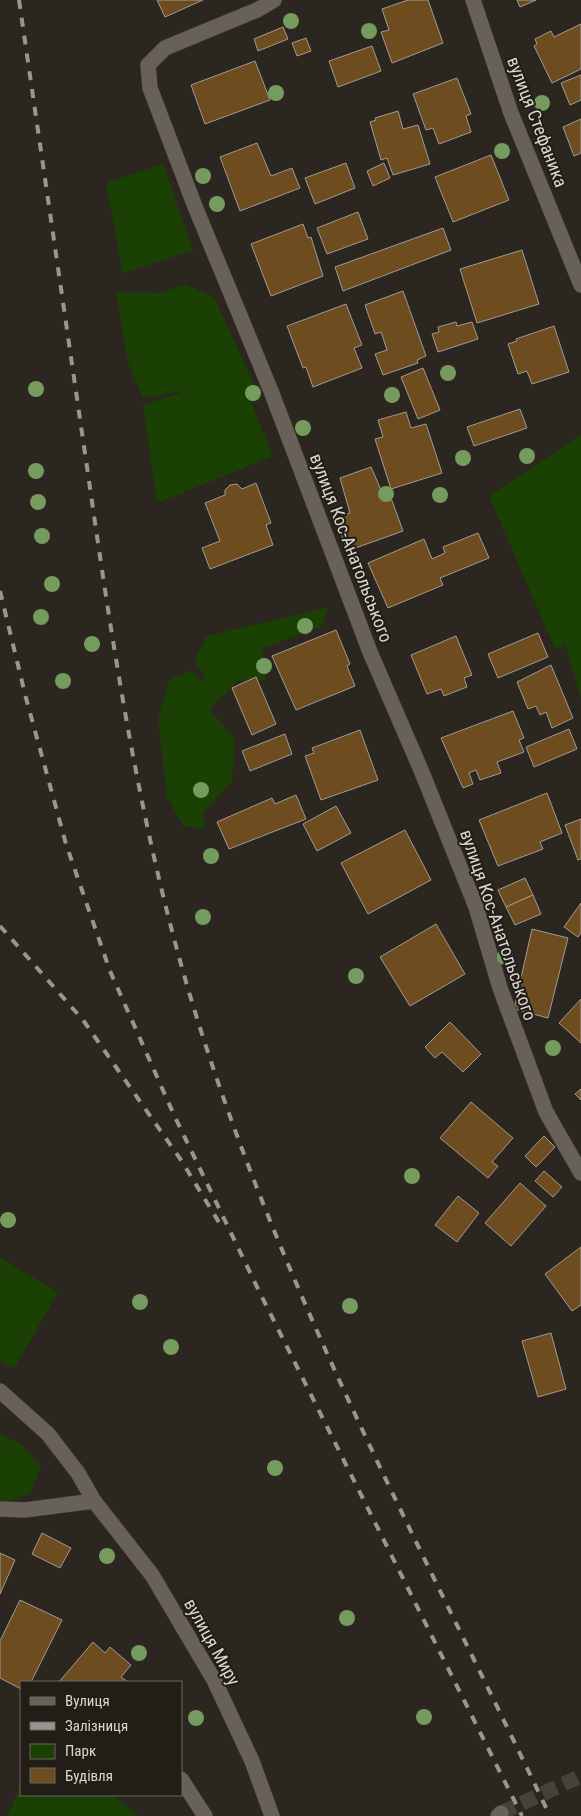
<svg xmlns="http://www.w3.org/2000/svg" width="581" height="1816" font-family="'Roboto Condensed',sans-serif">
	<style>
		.green { fill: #1b4004 }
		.building { fill: #6d4c1f; stroke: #a29b93 }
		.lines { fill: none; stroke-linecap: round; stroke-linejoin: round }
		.minor-tunnel { stroke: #46413b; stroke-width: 15; stroke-dasharray: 15 8; stroke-linecap: butt }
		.minor-casing { stroke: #47433d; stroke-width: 16 }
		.minor { stroke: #68615a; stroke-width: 15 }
		.rail { stroke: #999590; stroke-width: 4; stroke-dasharray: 9 9; stroke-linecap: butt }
		.tree { fill: #759b5e }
		.labels { text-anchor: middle; stroke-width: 4; stroke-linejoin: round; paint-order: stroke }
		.street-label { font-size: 18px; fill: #dad7d2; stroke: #221d16 }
	</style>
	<rect width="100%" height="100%" fill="#2c2620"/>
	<g class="green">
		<path d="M163 164 193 250 123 273 106 183Z"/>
		<path d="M184 284 214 297 261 400 251 402 273 456 157 503 143 405 181 393 176 392 143 398 128 363 116 292 161 293Z"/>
		<path d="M581 435V698L565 644 555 649 489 496Z"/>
		<path d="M329 607 321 627 262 648 266 680H239L209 709 235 739 232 781 203 813 205 829 183 826 167 797 158 718 170 678 191 671 206 683 204 674 194 661 207 636Z"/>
		<path d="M0 1258 58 1292 14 1369 0 1361Z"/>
		<path d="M0 1435 21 1444 41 1466 30 1494 0 1503Z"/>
		<path d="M21 1785V1795H112L138 1816H8Z"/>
	</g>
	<g class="building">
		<path d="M157 0H203L165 17Z"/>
		<path d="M408 0H428L443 43 392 63 381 32 389 30 382 9Z"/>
		<path d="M517 0H536L520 7Z"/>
		<path d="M581 24V69L552 83 534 46 537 44 535 39 551 31 554 37Z"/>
		<path d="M283 27 288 39 258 51 254 39Z"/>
		<path d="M306 38 311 51 297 56 292 43Z"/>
		<path d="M372 46 381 71 338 87 329 61Z"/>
		<path d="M255 61 270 100 205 124 191 85Z"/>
		<path d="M581 75V100L570 105 561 83Z"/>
		<path d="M457 78 471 114 466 116 471 132 439 144 433 128 426 130 413 94Z"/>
		<path d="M398 111 403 129 418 125 430 164 393 175 387 158 381 160 370 122 376 120 375 118Z"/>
		<path d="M581 119V153L574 156 563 127Z"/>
		<path d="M257 143 271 176 292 168 300 188 240 211 220 157Z"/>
		<path d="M491 155 509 200 453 222 435 177Z"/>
		<path d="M346 163 355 188 315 204 305 178Z"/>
		<path d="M384 163 390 178 373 186 367 171Z"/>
		<path d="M358 212 368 239 327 254 317 228Z"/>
		<path d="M303 224 308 238 311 237 323 276 271 296 251 244Z"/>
		<path d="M443 228 451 250 343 291 335 267Z"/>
		<path d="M522 250 539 304 477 323 460 269Z"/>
		<path d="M403 291 426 356 417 360 418 363 383 375 375 354 387 350 381 332 375 334 365 305Z"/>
		<path d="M346 304 362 345 354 348 362 368 313 387 306 367 303 368 287 326Z"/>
		<path d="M456 322 457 326 472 322 478 339 438 352 432 334 439 332 438 327Z"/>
		<path d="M554 326 569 372 532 384 527 371 518 374 508 344 517 341 516 339Z"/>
		<path d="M423 368 440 410 418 419 401 377Z"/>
		<path d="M520 409 527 428 474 446 467 427Z"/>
		<path d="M406 412 411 428 426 424 442 473 391 489 375 439 383 437 378 420Z"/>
		<path d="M371 467 385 499 391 498 403 531 347 551 336 518 350 513 340 478Z"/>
		<path d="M256 483 271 523 266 525 273 545 210 569 202 548 220 541 205 503 225 495V490L230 485 237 484 242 489Z"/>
		<path d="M478 533 489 558 440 578 443 585 388 608 368 563 424 539 432 559 445 553 443 547Z"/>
		<path d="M336 630 350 664 347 666 355 686 296 710 272 656Z"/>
		<path d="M538 633 548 657 498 678 488 654Z"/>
		<path d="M456 636 472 675 464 678 467 687 444 696 441 689 427 694 411 655Z"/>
		<path d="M551 665 573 718 552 728 546 712 540 715 536 706 528 709 517 682Z"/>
		<path d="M256 677 276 724 252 735 232 688Z"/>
		<path d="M513 711 524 738 519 740 524 752 497 762 501 773 480 780 476 770 469 773 473 784 463 788 441 738Z"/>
		<path d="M569 729 577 749 534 767 526 747Z"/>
		<path d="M360 730 378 780 321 800 305 756 314 753 312 748Z"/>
		<path d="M285 734 292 754 250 771 242 751Z"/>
		<path d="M547 793 562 833 540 842 543 849 498 866 479 820Z"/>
		<path d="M296 795 306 819 229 849 217 822 272 798 275 804Z"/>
		<path d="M336 806 351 833 317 851 303 824Z"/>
		<path d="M581 819V859L578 860 565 825Z"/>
		<path d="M405 830 431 880 368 914 341 863Z"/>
		<path d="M525 878 533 895 506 907 498 890Z"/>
		<path d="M533 895 541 914 515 925 506 907Z"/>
		<path d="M581 903V933L578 937 564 927Z"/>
		<path d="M436 924 465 974 410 1006 380 957Z"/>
		<path d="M532 929 568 938 548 1018 514 1009Z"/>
		<path d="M581 999V1043L559 1023Z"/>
		<path d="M450 1022 481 1054 463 1072 442 1052 435 1058 425 1047Z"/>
		<path d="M581 1089V1100L575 1094Z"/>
		<path d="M471 1102 513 1138 492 1162 498 1166 488 1178 440 1138Z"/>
		<path d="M544 1136 555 1147 536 1167 525 1156Z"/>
		<path d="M544 1171 562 1187 553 1197 535 1181Z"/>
		<path d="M520 1183 546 1206 511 1246 485 1223Z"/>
		<path d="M458 1196 479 1213 457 1242 435 1225Z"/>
		<path d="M581 1247V1305L572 1311 545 1274Z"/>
		<path d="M551 1333 566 1389 538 1397 522 1341Z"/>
		<path d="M42 1533 71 1548 60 1568 32 1554Z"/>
		<path d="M0 1553 15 1560 0 1594Z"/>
		<path d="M20 1600 62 1620 31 1682H21V1689L0 1678V1641Z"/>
		<path d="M93 1642 105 1653 110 1647 131 1665 121 1677 128 1682H59Z"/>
	</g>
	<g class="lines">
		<path class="minor-tunnel" d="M501 1813 581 1776"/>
		<defs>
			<g id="minor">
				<path d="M274 0 257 10 165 48 148 65 150 88 194 204 271 391 370 652 421 770 476 907 500 988 546 1112 581 1173"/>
				<path d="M473 0 511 113 581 285"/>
				<path d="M0 1391 48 1434 78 1473 94 1501"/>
				<path d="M0 1509 25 1510 94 1501 152 1575 214 1680 252 1761 272 1816"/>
				<path d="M181 1779 205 1816"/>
				<path d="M498 1816 501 1813"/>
			</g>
		</defs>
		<use href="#minor" class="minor-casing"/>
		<use href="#minor" class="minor"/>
		<g class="rail">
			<path d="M19 0C42 158 65 316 88 474 113 648 139 823 189 992 275 1281 421 1545 550 1816"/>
			<path d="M0 591 26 698 66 844 110 971 174 1115 258 1289 522 1816"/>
			<path d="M0 926 83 1020 181 1160 220 1224"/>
		</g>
	</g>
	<g class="tree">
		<circle cx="291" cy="21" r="8"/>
		<circle cx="369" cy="31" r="8"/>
		<circle cx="276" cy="93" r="8"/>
		<circle cx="542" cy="103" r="8"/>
		<circle cx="502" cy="151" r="8"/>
		<circle cx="203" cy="176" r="8"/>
		<circle cx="217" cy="204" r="8"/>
		<circle cx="448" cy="373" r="8"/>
		<circle cx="36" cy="389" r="8"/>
		<circle cx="253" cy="393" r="8"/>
		<circle cx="392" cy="395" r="8"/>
		<circle cx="303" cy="428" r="8"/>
		<circle cx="527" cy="456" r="8"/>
		<circle cx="463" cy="458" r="8"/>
		<circle cx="36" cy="471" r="8"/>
		<circle cx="386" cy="494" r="8"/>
		<circle cx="440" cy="495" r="8"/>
		<circle cx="38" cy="502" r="8"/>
		<circle cx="42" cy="536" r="8"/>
		<circle cx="52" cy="584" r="8"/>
		<circle cx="41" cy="617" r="8"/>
		<circle cx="305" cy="626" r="8"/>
		<circle cx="92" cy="644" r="8"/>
		<circle cx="264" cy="666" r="8"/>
		<circle cx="63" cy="681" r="8"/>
		<circle cx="201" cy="790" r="8"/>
		<circle cx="211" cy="856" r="8"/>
		<circle cx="203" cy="917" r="8"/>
		<circle cx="505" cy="957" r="8"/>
		<circle cx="356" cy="976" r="8"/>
		<circle cx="553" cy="1048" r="8"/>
		<circle cx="412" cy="1176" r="8"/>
		<circle cx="8" cy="1220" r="8"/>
		<circle cx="140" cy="1302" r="8"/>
		<circle cx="350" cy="1306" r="8"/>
		<circle cx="171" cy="1347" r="8"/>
		<circle cx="275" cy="1468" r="8"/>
		<circle cx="107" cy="1556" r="8"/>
		<circle cx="347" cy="1618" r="8"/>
		<circle cx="139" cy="1653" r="8"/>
		<circle cx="424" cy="1717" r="8"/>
		<circle cx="196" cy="1718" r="8"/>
	</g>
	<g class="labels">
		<g class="street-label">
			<text transform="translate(537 122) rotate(69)" y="6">вулиця Стефаника</text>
			<text transform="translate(351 548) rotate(69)" y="6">вулиця Кос-Анатольського</text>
			<text transform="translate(498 925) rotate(71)" y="6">вулиця Кос-Анатольського</text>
			<text transform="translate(212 1642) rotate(61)" y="6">вулиця Миру</text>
		</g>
	</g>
	<rect x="20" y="1681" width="162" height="115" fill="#221d16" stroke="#6c6761"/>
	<rect x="30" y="1697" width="25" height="8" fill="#68615a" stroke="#6c6761"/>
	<text x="65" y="1706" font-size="15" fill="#dad7d2">Вулиця</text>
	<rect x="30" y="1722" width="25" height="8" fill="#999590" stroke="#6c6761"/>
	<text x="65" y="1731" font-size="15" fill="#dad7d2">Залізниця</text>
	<rect x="30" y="1744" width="25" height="15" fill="#1b4004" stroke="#6c6761"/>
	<text x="65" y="1756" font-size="15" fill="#dad7d2">Парк</text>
	<rect x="30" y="1768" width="25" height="15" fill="#6d4c1f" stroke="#6c6761"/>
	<text x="65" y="1781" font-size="15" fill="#dad7d2">Будівля</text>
</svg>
